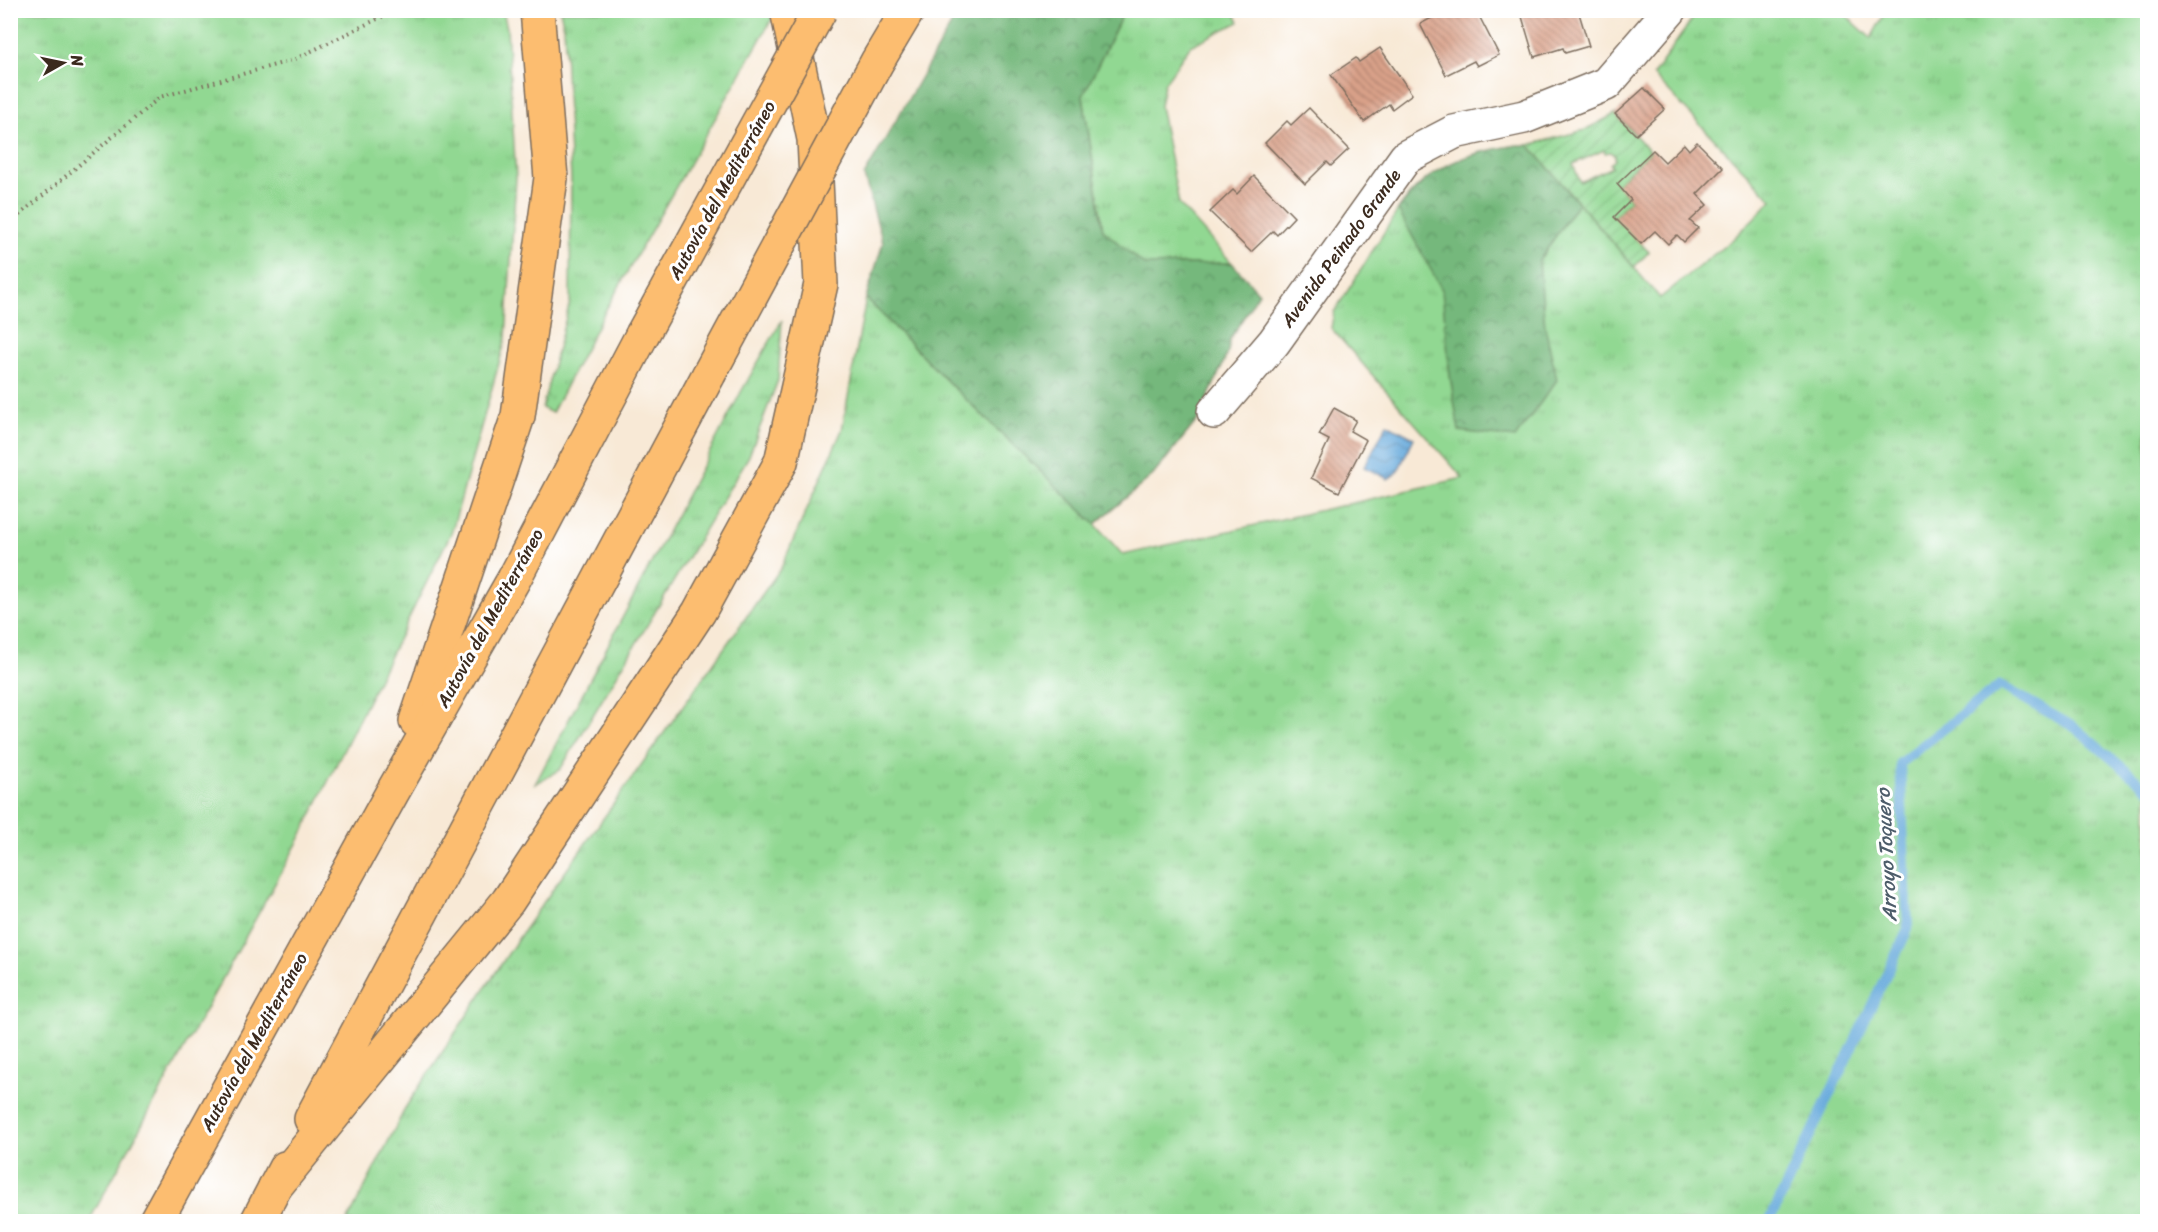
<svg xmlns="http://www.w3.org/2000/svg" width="2158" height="1232" font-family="Sriracha,sans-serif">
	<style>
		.grass { fill: url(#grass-tufts); stroke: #668158; stroke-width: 1.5 }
		.forest { fill: url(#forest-crowns); stroke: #58714d; stroke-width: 1.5 }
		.garden { fill: url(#garden-furrows); stroke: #668158; stroke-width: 1.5; fill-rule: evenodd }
		.water { fill: url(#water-waves); stroke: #526a7d; stroke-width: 1.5 }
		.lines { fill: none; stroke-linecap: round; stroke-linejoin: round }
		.stream { stroke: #68aadc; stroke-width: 10 }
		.building { fill: url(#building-back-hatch) }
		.minor-casing { stroke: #7d6d5e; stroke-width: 36 }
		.motorway-casing { stroke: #7d6d5e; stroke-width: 36 }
		.path { stroke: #7d6d5e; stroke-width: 4; stroke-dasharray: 1.5 4.5; stroke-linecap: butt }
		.minor { stroke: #fff; stroke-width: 33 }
		.motorway { stroke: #fcbd6f; stroke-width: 33 }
		.motorway-bridge-casing { stroke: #7d6d5e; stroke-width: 36; stroke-linecap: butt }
		.motorway-bridge { stroke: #fcbd6f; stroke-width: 33 }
		.labels { text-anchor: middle; stroke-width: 6; stroke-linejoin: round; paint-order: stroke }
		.street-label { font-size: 18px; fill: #3b2a1e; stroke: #fff }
		.water-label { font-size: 20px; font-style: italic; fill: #4d5d6a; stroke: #fff }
	</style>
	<defs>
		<pattern id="grass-tufts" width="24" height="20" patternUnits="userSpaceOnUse" patternTransform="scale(1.5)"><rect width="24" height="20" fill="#91d892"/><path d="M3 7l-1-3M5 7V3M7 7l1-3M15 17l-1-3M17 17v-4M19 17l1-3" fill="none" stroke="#7eba7d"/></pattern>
		<pattern id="forest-crowns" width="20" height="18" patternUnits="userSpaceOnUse" patternTransform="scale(1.5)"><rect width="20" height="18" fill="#74b87c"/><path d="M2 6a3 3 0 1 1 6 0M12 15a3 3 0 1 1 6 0" fill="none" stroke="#609665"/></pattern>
		<pattern id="garden-furrows" width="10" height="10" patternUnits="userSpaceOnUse" patternTransform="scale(1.5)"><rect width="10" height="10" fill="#91d892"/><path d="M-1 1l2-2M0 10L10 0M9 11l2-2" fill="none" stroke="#7eba7d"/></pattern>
		<pattern id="water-waves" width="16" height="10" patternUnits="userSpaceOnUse" patternTransform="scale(1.5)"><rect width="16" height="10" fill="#68aadc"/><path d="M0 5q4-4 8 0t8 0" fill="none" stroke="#578bb2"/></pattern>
		<pattern id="building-back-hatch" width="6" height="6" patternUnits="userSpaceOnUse" patternTransform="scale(1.5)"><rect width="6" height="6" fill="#d9a189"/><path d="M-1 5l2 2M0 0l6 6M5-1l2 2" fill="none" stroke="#b1836f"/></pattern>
	</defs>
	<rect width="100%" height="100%" fill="#fff"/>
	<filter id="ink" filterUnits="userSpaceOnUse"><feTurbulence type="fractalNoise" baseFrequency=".0167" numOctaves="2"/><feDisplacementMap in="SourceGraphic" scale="12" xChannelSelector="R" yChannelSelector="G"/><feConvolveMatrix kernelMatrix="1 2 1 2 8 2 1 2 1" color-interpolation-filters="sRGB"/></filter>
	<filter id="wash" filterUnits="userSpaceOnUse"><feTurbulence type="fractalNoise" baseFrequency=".008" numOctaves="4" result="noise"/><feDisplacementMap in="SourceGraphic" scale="24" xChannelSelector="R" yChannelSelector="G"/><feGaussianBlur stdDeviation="1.35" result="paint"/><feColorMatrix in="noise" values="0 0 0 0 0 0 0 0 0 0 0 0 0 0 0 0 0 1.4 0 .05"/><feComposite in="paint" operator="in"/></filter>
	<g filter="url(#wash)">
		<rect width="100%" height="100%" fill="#f8e9d6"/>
		<g class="grass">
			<path d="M1962 10 2147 11V1221L347 1222 407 1105 524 930 781 568 842 430 866 298 952 386 1103 231 1083 96 1124 11H1233L1239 22 1190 46 1164 84 1160 106 1179 204 1232 263 1144 266 1228 352 1199 418 1153 475 1095 524 1123 555 1463 478 1331 328 1334 312C1349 289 1364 265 1378 242 1390 224 1400 203 1415 189 1445 159 1487 147 1529 145L1660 298 1733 239 1772 200 1653 75 1698 11H1841L1871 38 1886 11H1953L1958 16Z"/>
			<path d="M503 11 507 28 516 178 506 338 452 531 299 840 89 1221H11V11Z"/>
			<path d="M560 11 768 10 772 19 604 313 552 413 542 408 570 302 571 180 564 27Z"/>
			<path d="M782 320 778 380 749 456 560 770 535 784 741 392Z"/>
		</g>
		<g class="forest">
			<path d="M959 11H1124L1083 96 1103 230 1144 265 1232 263 1259 293 1230 339 1228 352 1199 418 1153 475 1095 524 952 386 866 298 883 243 864 176Z"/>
			<path d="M1517 145H1529L1578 203 1539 261 1545 327 1557 380 1515 438 1459 431 1450 376 1442 290 1398 210C1432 165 1462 154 1517 145Z"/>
		</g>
		<path class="garden" d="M1615 114 1651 152 1617 184 1631 200 1614 217 1649 252 1634 267 1529 145 1585 130ZM1604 150 1605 153 1611 152 1615 155V160L1610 164 1612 167 1580 182 1573 164Z"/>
		<path class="water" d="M1387 424 1414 438 1397 473 1388 479 1364 467Z"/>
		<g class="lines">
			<path class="stream" d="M1769 1222 1908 929 1900 763 2000 685 2074 727 2148 789"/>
		</g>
		<g id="blocks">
			<g class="building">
				<path d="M1447 10 1450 15 1459 10H1476L1499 55 1477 66 1474 61 1446 75 1420 24Z"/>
				<path d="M1520 10H1578L1589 46 1565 53 1563 48 1534 57Z"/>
				<path d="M1380 48 1412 94 1392 109 1389 104 1364 122 1331 75 1356 58 1359 62Z"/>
				<path d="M1644 88 1665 109 1636 135 1615 114Z"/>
				<path d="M1309 108 1349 149 1331 166 1327 162 1305 184 1265 143 1287 121 1291 125Z"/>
				<path d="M1697 142 1723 168 1697 194 1707 205 1690 221 1698 228 1684 242 1677 235 1668 244 1655 231 1641 244 1614 217 1631 200 1617 184 1653 150 1665 162 1684 144 1689 150Z"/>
				<path d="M1254 176 1294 217 1277 235 1273 231 1251 252 1210 212 1233 190 1237 194Z"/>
				<path d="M1334 408 1356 420 1350 431 1366 440 1339 492 1311 478 1329 440 1319 435Z"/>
			</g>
		</g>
	</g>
	<g filter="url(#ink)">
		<use href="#blocks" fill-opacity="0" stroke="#7d6d5e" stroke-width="1.5"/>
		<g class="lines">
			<defs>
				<path id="minor" d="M1214 412 1274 342 1406 157 1454 132 1524 117 1606 84 1670 10"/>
				<g id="motorway">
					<path d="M416 721 518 416 551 178 537 10"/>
					<path d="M311 1119 709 374"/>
					<path d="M275 1187 508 901 699 612 781 462 821 284 814 139 787 10"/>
					<path d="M155 1222 392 793 514 579 642 335"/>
					<path d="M257 1222 285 1168"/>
				</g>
			</defs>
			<use href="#minor" class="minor-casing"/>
			<use href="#motorway" class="motorway-casing"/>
			<path class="path" d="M10 223 160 97 293 60 396 10"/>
			<use href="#minor" class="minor"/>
			<use href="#motorway" class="motorway"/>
			<defs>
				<g id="motorway-bridge">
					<path d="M642 335 820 10"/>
					<path d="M709 374 877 62 908 10"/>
				</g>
			</defs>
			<use href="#motorway-bridge" class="motorway-bridge-casing"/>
			<use href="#motorway-bridge" class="motorway-bridge"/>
		</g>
	</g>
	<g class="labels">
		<g class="street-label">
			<text transform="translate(722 190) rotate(-61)" y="6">Autovía del Mediterráneo</text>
			<text transform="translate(1341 248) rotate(-54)" y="6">Avenida Peinado Grande</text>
			<text transform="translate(490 618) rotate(-61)" y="6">Autovía del Mediterráneo</text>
			<text transform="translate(254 1042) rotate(-61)" y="6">Autovía del Mediterráneo</text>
		</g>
		<g class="water-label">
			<text transform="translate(1886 855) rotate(-93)" y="7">Arroyo Toquero</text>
		</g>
	</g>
	<rect width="2158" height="1232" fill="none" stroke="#fff" stroke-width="36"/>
	<g transform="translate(63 63) rotate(81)" stroke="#ffffff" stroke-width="4.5" paint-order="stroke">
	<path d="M0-4.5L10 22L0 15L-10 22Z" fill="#3b2a1e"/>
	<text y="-9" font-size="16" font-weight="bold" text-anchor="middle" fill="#3b2a1e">N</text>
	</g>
</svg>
